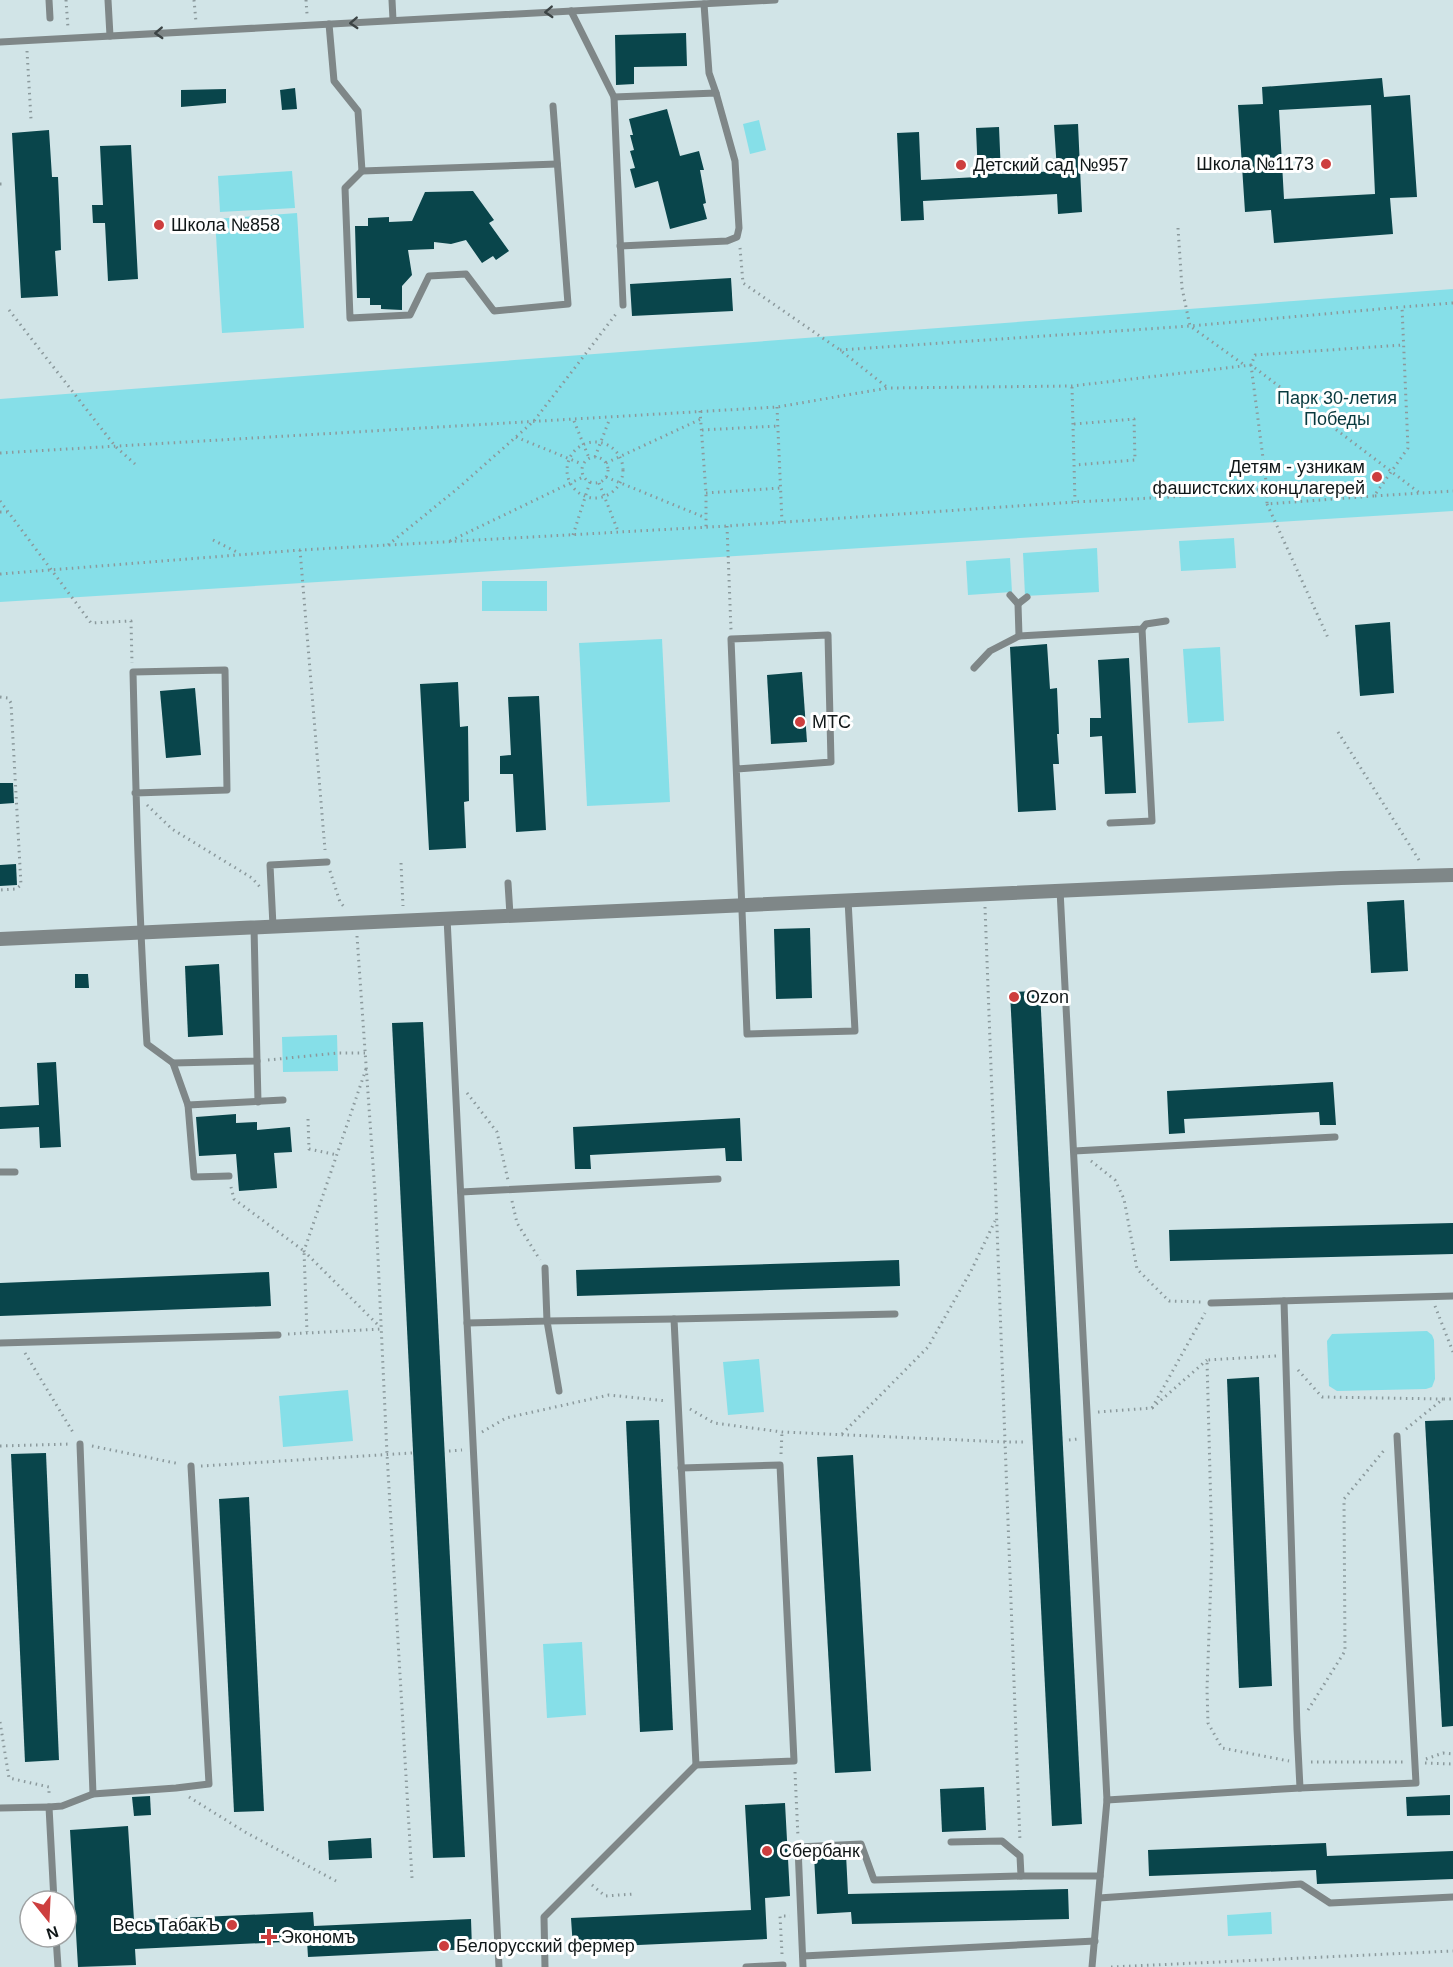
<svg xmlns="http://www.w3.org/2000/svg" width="1453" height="1967" font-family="Helvetica,sans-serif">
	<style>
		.green { fill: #86dfe8 }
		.building { fill: #09454b; fill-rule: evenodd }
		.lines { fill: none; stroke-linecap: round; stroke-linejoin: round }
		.path { stroke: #8b999c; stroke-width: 3; stroke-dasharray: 1.5 4.5; stroke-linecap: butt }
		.service { stroke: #7f8788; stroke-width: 7 }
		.minor { stroke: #7f8788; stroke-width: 14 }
		.oneway { stroke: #3c4445 }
		.poi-dot { fill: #cd3e3e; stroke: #fff; stroke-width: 2 }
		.labels { text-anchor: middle; stroke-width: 6; stroke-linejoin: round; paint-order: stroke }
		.poi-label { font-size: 18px; fill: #101718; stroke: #fff; text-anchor: start }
		.park-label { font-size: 18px; fill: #083a3f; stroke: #fff }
	</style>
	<rect width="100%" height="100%" fill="#d1e4e7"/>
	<g class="green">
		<path d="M759 120 766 150 750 154 743 124Z"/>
		<path d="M292 171 295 208 220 212 218 176Z"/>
		<path d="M297 213 304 328 222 333 215 219Z"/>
		<path d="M1453 289V511L0 602V399Z"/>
		<path d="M1234 538 1236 568 1181 571 1179 541Z"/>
		<path d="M1097 548 1099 592 1025 596 1023 553Z"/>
		<path d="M1010 558 1012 592 968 595 966 561Z"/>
		<rect x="482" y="581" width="65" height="30"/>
		<path d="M662 639 670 802 587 806 579 643Z"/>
		<path d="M1220 647 1224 721 1188 723 1183 649Z"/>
		<path d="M337 1035 338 1071 283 1072 282 1037Z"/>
		<path d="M1427 1331 1432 1335 1434 1340 1435 1379 1432 1387 1426 1389 1337 1391 1329 1386 1327 1341 1332 1334Z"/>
		<path d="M759 1359 764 1412 728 1415 723 1362Z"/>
		<path d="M348 1390 353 1441 283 1447 279 1396Z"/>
		<path d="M582 1642 586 1715 547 1718 543 1644Z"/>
		<path d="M1271 1912 1272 1934 1228 1936 1227 1915Z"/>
	</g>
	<g class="building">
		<path d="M686 33 687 66 634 67V84L616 85 615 35Z"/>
		<path d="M1382 78 1384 97 1410 95 1417 197 1390 198 1393 234 1274 243 1271 210 1245 212 1238 105 1263 104 1262 87ZM1371 105 1375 194 1284 199 1279 110Z"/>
		<path d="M295 88 297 109 282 110 280 90Z"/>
		<path d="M226 89V103L181 107V90Z"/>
		<path d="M667 109 680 156 699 151 704 170H700L706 203 703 204 707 219 670 229 658 181 635 188 630 169 635 168 630 151 634 150 630 135H633L629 119Z"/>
		<path d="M1078 124 1082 212 1058 214 1057 194 923 201 924 220 901 221 897 133 919 132 921 180 978 177 976 128 999 127 1001 174 1057 171 1054 125Z"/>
		<path d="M49 130 52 177H58L60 221 61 250 55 251 58 296 21 298 12 133Z"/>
		<path d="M131 145 138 279 108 281 105 223H93L92 205H103L100 146Z"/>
		<path d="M473 191 494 220 489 223 509 251 496 260 493 256 482 263 466 240 451 244 434 242V249L408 250 412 275 402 286V310L381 309V305H370V298H357L355 226H368V218L389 217V222L412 221 425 192Z"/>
		<path d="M731 278 733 311 632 316 630 284Z"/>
		<path d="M1390 622 1394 693 1360 696 1355 625Z"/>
		<path d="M1047 644 1050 689 1057 688 1059 734H1057L1059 764H1053L1056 810 1018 812 1010 647Z"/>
		<path d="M1129 658 1136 793 1105 794 1102 736 1090 737V718H1101L1098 660Z"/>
		<path d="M802 672 807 742 771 744 767 675Z"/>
		<path d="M458 682 460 727 468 726 469 801 464 802 466 848 429 850 420 684Z"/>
		<path d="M195 688 201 755 166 758 160 691Z"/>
		<path d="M539 696 546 830 516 832 513 774H500V756L511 755 508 697Z"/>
		<path d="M0 783H13L14 803 0 804Z"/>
		<path d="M16 864 17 885 0 886V865Z"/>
		<path d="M1404 900 1408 971 1371 973 1367 902Z"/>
		<path d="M810 928 812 998 776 999 774 929Z"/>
		<path d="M219 964 223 1035 188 1037 185 966Z"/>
		<path d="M75 974H88L89 988H75Z"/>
		<path d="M1040 991 1082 1824 1052 1826 1010 992Z"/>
		<path d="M423 1022 465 1857 433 1858 392 1023Z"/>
		<path d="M56 1062 61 1147 40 1148 39 1127 0 1129V1107L39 1105 37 1063Z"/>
		<path d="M1333 1082 1336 1125H1320L1319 1112 1184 1119 1185 1133 1169 1134 1167 1091Z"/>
		<path d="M236 1114V1123L257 1122V1130L290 1127 292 1152 274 1153 277 1188 239 1191 236 1154 199 1156 196 1117Z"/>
		<path d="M740 1118 742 1161H726L725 1148 590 1155 591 1169H575L573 1127Z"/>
		<path d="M1453 1223V1254L1170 1261 1169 1230Z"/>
		<path d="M899 1260 900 1286 577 1296 576 1270Z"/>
		<path d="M269 1272 271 1306 0 1316V1283Z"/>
		<path d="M1259 1377 1272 1686 1239 1688 1227 1379Z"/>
		<path d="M659 1420 673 1730 640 1732 626 1421Z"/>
		<path d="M1453 1420V1726L1442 1727 1425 1421Z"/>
		<path d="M46 1453 59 1760 25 1762 11 1454Z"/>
		<path d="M853 1455 871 1771 835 1773 817 1457Z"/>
		<path d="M249 1497 264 1811 234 1812 219 1499Z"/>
		<path d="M984 1787 986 1830 942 1832 940 1789Z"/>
		<path d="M1450 1795V1815L1407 1816 1406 1797Z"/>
		<path d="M150 1796 151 1815 134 1816 132 1797Z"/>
		<path d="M785 1803 790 1896 765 1898 767 1939 573 1948 571 1918 751 1910 745 1805Z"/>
		<path d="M128 1826 134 1920 313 1912 314 1926 471 1919 472 1949 308 1957 307 1941 135 1949 136 1965 78 1967 70 1830Z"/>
		<path d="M371 1838 372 1858 329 1860 328 1841Z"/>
		<path d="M1326 1843 1327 1856 1453 1851V1879L1317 1884 1316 1870 1149 1876 1148 1850Z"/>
		<path d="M846 1854 848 1894 1068 1889 1069 1919 852 1924 851 1912 817 1914 814 1855Z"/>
	</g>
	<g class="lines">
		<g class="path">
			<path d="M66 0 68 28"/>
			<path d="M194 0 196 22"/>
			<path d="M306 0 307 14"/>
			<path d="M27 51 31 119"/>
			<path d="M0 184H2"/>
			<path d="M1178 228 1182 288 1190 326 1243 364"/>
			<path d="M740 248 743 283 840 350 888 388"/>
			<path d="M1453 303 1402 307 1408 448 1374 496 1453 491"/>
			<path d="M9 310 115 446 135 464"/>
			<path d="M840 350 1190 326 1402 307"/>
			<path d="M1072 387 1075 502"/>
			<path d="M777 407 782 522"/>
			<path d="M700 411 706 493V527"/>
			<path d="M574 421 589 458"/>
			<path d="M1074 424 1134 419 1135 460 1075 465"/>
			<path d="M702 430 778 426"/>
			<path d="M516 437 582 464"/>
			<circle cx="595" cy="470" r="28"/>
			<path d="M0 453 777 407 888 388 1072 386 1251 365 1421 494"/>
			<circle cx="595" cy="470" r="13"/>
			<path d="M595 457 610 418"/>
			<path d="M606 463 701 419"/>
			<path d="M606 477 706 518"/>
			<path d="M599 483 618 531"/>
			<path d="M706 493 781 488"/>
			<path d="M1374 496 1267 504V489L1251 365 1255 355 1403 345"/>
			<path d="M0 501 91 623 131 621 132 663"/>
			<path d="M1267 504 1329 640"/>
			<path d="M0 512H7"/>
			<path d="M727 526 731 630"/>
			<path d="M573 535 590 482"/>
			<path d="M213 540 239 553"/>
			<path d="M450 541 583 477"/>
			<path d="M388 545 457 489 534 421 616 314"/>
			<path d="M300 550 325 850"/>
			<path d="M0 574 300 550 727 526 1075 502 1171 497 1267 489"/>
			<path d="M0 697 8 698 11 703 21 885 16 889 0 890"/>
			<path d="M1338 732 1419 860"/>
			<path d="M147 805 172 829 252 878 260 887"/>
			<path d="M401 863 403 906"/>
			<path d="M330 871 340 902 346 909"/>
			<path d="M985 907 1020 1842"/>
			<path d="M357 936 375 1193 387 1454 412 1878"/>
			<path d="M268 1060 338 1053H365"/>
			<path d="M366 1069 304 1251 380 1327"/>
			<path d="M467 1093 497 1132 508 1180"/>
			<path d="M308 1119 309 1149 337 1155"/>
			<path d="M1091 1161 1115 1180 1124 1199 1137 1269 1169 1301 1201 1302"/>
			<path d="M231 1187 234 1199 304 1251 307 1332"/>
			<path d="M512 1201 517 1223 540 1260"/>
			<path d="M1435 1306 1453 1352"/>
			<path d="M288 1334 381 1329"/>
			<path d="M25 1353 74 1434"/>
			<path d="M1276 1356 1207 1360 1212 1550 1207 1689 1208 1723 1222 1748 1289 1761"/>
			<path d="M1298 1370 1322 1397 1443 1399"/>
			<path d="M1152 1408 1205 1313"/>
			<path d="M690 1409 714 1423 782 1432 1005 1442H1026"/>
			<path d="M1098 1412 1152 1408 1207 1360"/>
			<path d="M1406 1429 1443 1399H1453"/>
			<path d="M482 1432 506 1418 609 1395 667 1401"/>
			<path d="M842 1434 928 1347 971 1271 995 1221"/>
			<path d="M1069 1440 1078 1439"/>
			<path d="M0 1446 71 1444"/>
			<path d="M92 1446 180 1464"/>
			<path d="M449 1451 462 1450"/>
			<path d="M781 1454 782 1432"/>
			<path d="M201 1466 412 1453"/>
			<path d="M1308 1710 1345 1651 1344 1499 1386 1448"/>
			<path d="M0 1722 9 1778 49 1787V1796"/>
			<path d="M1426 1759 1443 1753 1453 1754"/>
			<path d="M1311 1762H1403"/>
			<path d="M1425 1763 1453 1764"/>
			<path d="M795 1772 798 1837"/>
			<path d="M189 1797 245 1832 336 1881"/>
			<path d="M592 1885 605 1896 634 1894"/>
			<path d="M782 1954 780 1916H790"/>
			<path d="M1111 1967 1453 1951"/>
		</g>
		<g class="service">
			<path d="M49 0 50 18"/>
			<path d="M108 0 110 36"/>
			<path d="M392 0 393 20"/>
			<path d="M704 4 709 73 716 93"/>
			<path d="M571 11 614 97 623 305"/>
			<path d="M329 24 334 81 358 111 362 171 557 164"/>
			<path d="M0 42 775 0"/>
			<path d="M614 97 716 93 735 161 739 228 737 237 727 241 620 246"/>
			<path d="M362 171 345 188 350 318 410 315 429 276 466 274 494 311 568 304 553 106"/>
			<path d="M1010 595 1018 604 1019 636"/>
			<path d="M1018 604 1027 597"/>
			<path d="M974 668 990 651 1019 636 1142 629 1146 624 1166 621"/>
			<path d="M737 769 831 762 828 635 731 639 747 1034 855 1031 848 900"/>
			<path d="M135 793 227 790 225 670 133 672C136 797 139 920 147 1044L173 1063 257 1061 254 927"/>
			<path d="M1110 823 1152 821 1142 629"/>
			<path d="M508 883 510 915"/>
			<path d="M1060 890 1107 1800 1092 1967"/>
			<path d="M447 918 499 1967"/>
			<path d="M273 926 270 865 327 862"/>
			<path d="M257 1061 258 1102"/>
			<path d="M173 1063 188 1105 194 1177 229 1176"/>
			<path d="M188 1105 283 1100"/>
			<path d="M1074 1151 1335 1137"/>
			<path d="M0 1172H15"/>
			<path d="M461 1192 718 1179"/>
			<path d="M1211 1303 1453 1296"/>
			<path d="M467 1323 547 1321 545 1268"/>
			<path d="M0 1343 278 1335"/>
			<path d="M559 1391 547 1321 674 1319"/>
			<path d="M80 1444 93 1794"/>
			<path d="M696 1765 674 1319 895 1314"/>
			<path d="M1300 1788 1416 1783 1397 1436"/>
			<path d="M1107 1800 1300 1788 1297 1729 1284 1301"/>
			<path d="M49 1807 62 1806 93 1794 176 1788 209 1784 191 1466"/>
			<path d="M0 1808 49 1807 54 1901"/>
			<path d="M951 1842 1002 1841 1020 1856 1021 1876H1100"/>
			<path d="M1099 1898 1301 1884 1330 1903 1453 1897"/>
			<path d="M56 1937 58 1967"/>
			<path d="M803 1956 1095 1941"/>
			<path d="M545 1967 544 1917 696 1765 794 1761 780 1465 681 1468"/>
			<path d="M746 1967 783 1965"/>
			<path d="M803 1967 798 1847 861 1844 874 1880 1021 1876"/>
		</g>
		<path class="minor" d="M0 939 1341 878 1453 875"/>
	</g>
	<defs><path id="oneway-chevron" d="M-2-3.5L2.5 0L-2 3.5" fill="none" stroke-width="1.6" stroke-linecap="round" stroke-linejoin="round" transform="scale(1.5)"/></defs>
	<g class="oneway">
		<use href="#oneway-chevron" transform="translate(549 12) rotate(177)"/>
		<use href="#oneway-chevron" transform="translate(354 23) rotate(177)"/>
		<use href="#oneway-chevron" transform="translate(159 33) rotate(177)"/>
	</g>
	<g class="poi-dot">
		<circle cx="1326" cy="164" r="6"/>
		<circle cx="961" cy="165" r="6"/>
		<circle cx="159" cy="225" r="6"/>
		<circle cx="1377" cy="477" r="6"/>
		<circle cx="800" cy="722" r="6"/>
		<circle cx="1014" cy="997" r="6"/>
		<circle cx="767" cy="1851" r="6"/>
		<circle cx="232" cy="1925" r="6"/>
		<path d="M266 1928h6v6h6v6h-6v6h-6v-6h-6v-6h6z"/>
		<circle cx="444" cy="1946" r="6"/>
	</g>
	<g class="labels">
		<g class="poi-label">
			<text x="1314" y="170" text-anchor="end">Школа №1173</text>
			<text x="973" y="171">Детский сад №957</text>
			<text x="171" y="231">Школа №858</text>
			<text x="1365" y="473" text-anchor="end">Детям - узникам<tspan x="1365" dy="21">фашистских концлагерей</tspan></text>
			<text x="812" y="728">МТС</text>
			<text x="1026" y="1003">Ozon</text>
			<text x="779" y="1857">Сбербанк</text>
			<text x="220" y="1931" text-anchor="end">Весь ТабакЪ</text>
			<text x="281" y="1943">Экономъ</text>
			<text x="456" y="1952">Белорусский фермер</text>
		</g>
		<g class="park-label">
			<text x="1337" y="404">Парк 30-летия<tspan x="1337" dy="21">Победы</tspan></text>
		</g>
	</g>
	<g transform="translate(48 1919) rotate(162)"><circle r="28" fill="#ffffff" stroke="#9fa2a3" stroke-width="1.5"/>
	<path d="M0-4.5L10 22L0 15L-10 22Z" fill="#cd3e3e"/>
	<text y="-9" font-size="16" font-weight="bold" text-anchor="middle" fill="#101718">N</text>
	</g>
</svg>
